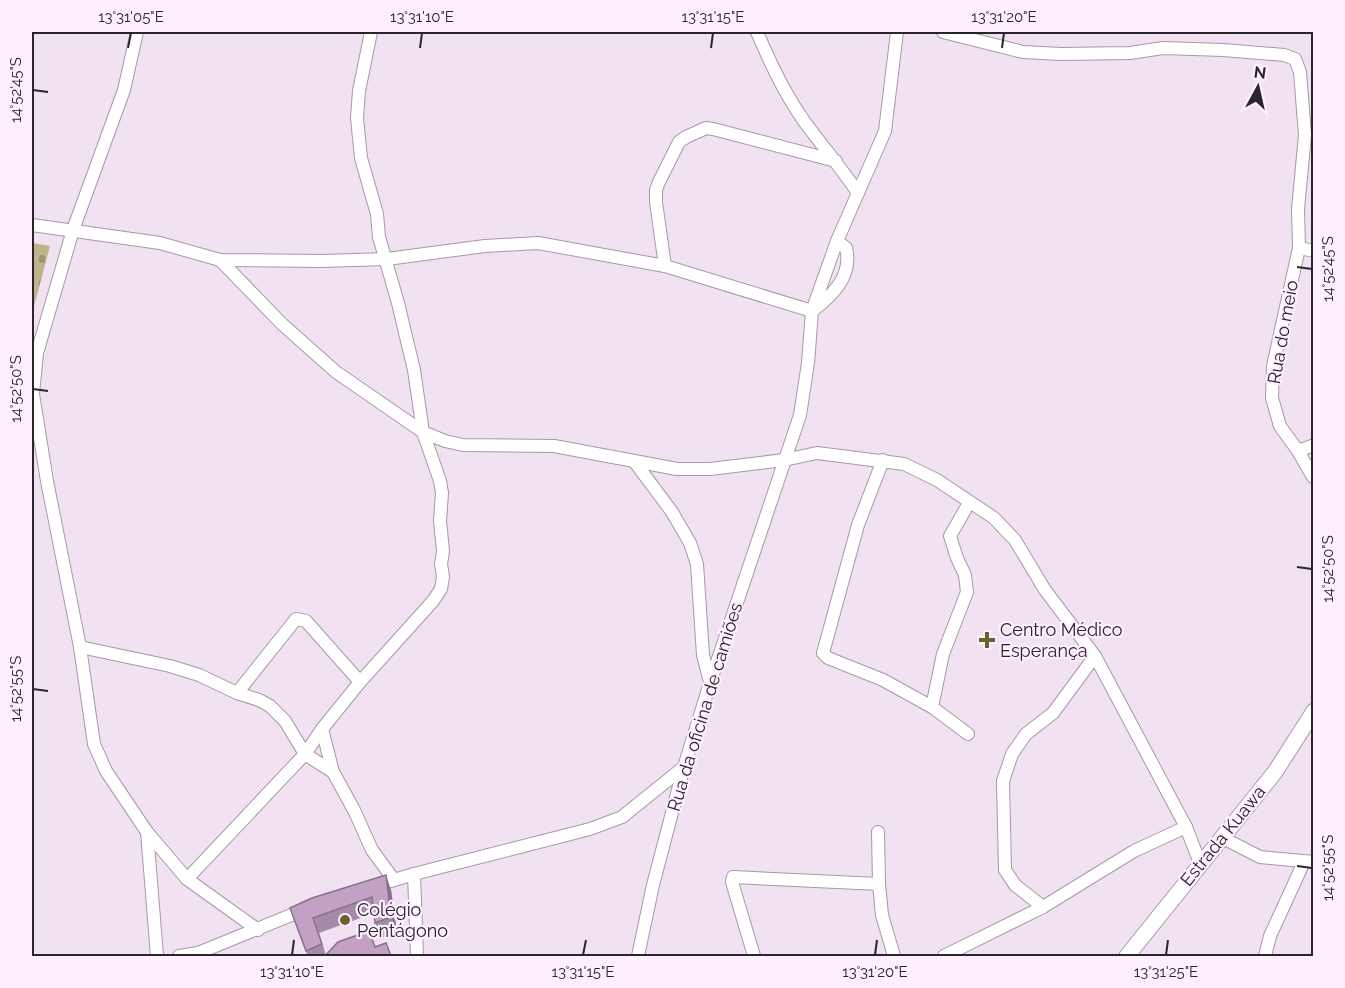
<svg xmlns="http://www.w3.org/2000/svg" width="1345" height="988" font-family="Raleway,sans-serif">
	<style>
		.cemetery { fill: url(#cemetery-stones) }
		.lines { fill: none; stroke-linecap: round; stroke-linejoin: round }
		.minor-casing { stroke: #a699a7; stroke-width: 14 }
		.tertiary-casing { stroke: #a699a7; stroke-width: 17 }
		.minor { stroke: #fff; stroke-width: 12 }
		.tertiary { stroke: #fff; stroke-width: 15 }
		.wall { fill: #a78aa9 }
		.shaded-wall { fill: #88718a }
		.building { fill: #c2a1c5; stroke: #88718a; stroke-width: 1.5 }
		.ticks { fill: none; stroke: #2a252b; stroke-width: 2 }
		.poi-dot { fill: #6e602e; stroke: #fdeffe; stroke-width: 2 }
		.labels { text-anchor: middle; stroke-width: 4.5; stroke-linejoin: round; paint-order: stroke }
		.street-label { font-size: 18px; fill: #2a252b; stroke: #fdeffe }
		.poi-label { font-size: 18px; fill: #2a252b; stroke: #fdeffe; text-anchor: start }
		.neatline { fill: none; stroke: #2a252b; stroke-width: 2 }
		.ticks-label { font-size: 15px; text-anchor: middle; fill: #2a252b }
	</style>
	<defs>
		<pattern id="cemetery-stones" width="16" height="16" patternUnits="userSpaceOnUse" patternTransform="scale(1.5)"><rect width="16" height="16" fill="#bfb489"/><path d="M2 7V4a2 2 0 0 1 4 0v3zM10 15v-3a2 2 0 0 1 4 0v3z" fill="#9b9270"/></pattern>
	</defs>
	<rect width="100%" height="100%" fill="#f0e2f1"/>
	<path class="cemetery" d="M32 243 50 246 32 314Z"/>
	<g class="lines">
		<defs>
			<g id="minor">
				<path d="M137 32 124 90 73 230 37 353 33 394 47 481 80 647 94 744 106 771 147 832 187 879 258 930"/>
				<path d="M757 32C772 67 789 103 813 133 828 153 844 172 858 193"/>
				<path d="M943 32 1023 52 1061 54 1130 53 1163 48 1223 50 1284 55 1295 59 1300 72 1305 135 1298 209 1299 248 1273 366 1272 398 1280 426 1298 451 1313 477"/>
				<path d="M32 225 160 243 220 260 321 261 387 259 485 246 538 243 665 266 812 311C832 296 853 276 846 248L837 241"/>
				<path d="M1299 248 1314 251"/>
				<path d="M220 260 282 324 336 372 423 432 445 441 463 445 554 446 677 469H710L784 460 817 453 904 464 937 480 994 518 1015 540 1045 590 1095 656 1186 827 1200 863"/>
				<path d="M665 266 656 202V190L659 182 679 142 686 137 706 128 713 129 836 161"/>
				<path d="M1298 451 1314 445"/>
				<path d="M883 460 858 525 823 653 828 658 883 680 932 707"/>
				<path d="M634 461 672 512 690 543 697 564 703 655 710 682"/>
				<path d="M80 647 170 666 199 675 237 693 259 700 270 706 285 721 305 754 333 772"/>
				<path d="M237 693 296 619 306 621 360 682"/>
				<path d="M322 729 333 772 354 810 372 850 394 880"/>
				<path d="M968 734 932 707 943 654 967 592 965 575 957 558 950 536 969 503"/>
				<path d="M147 832 157 956"/>
				<path d="M878 832 879 884 882 915 894 956"/>
				<path d="M1223 838 1260 857 1314 862"/>
				<path d="M414 874 417 956"/>
				<path d="M187 879 305 754 322 729 360 682 433 601 441 589 443 577 441 564 443 551 440 521 442 493 440 481 423 432 414 370 398 303 379 237 377 214 361 158 357 118 359 91 371 32"/>
				<path d="M374 886 414 874 590 829 622 817 684 767"/>
				<path d="M1043 907 1015 885 1005 870 1003 781 1012 754 1026 734 1053 713 1095 656"/>
				<path d="M179 956 198 953 306 909"/>
				<path d="M638 956 653 885 684 767 710 683 800 415 808 363 812 311 837 241 885 131 897 32"/>
				<path d="M754 956 732 882 733 877 879 884"/>
				<path d="M944 956 1043 907 1134 851 1186 827"/>
				<path d="M1265 956 1270 936 1304 862"/>
			</g>
			<path id="tertiary" d="M1127 956 1275 772 1314 711"/>
		</defs>
		<use href="#minor" class="minor-casing"/>
		<use href="#tertiary" class="tertiary-casing"/>
		<use href="#minor" class="minor"/>
		<use href="#tertiary" class="tertiary"/>
	</g>
	<path class="wall" d="M391 890 397 932 381 938 375 923 374 913 319 933 326 955 375 947 391 957H308L290 908Z"/>
	<path class="shaded-wall" d="M386 875 391 890 397 932 391 917Z"/>
	<g class="building">
		<path d="M386 875 391 917 375 923 372 897 313 918 322 944 306 951 290 908 312 898Z"/>
		<path d="M369 931 375 947 386 943 391 956 324 957 338 942Z"/>
	</g>
	<path class="ticks" d="M128 48 131 33M420 48 422 33M711 48 713 33M1002 48 1004 33M33 90 48 92M1297 267 1312 269M33 389 48 391M1297 567 1312 569M33 689 48 691M1297 866 1312 868M292 955 294 940M583 955 586 940M875 955 877 940M1166 955 1168 940"/>
	<g class="poi-dot">
		<path d="M984 631h6v6h6v6h-6v6h-6v-6h-6v-6h6z"/>
		<circle cx="345" cy="920" r="6"/>
	</g>
	<g class="labels">
		<g class="street-label">
			<text transform="translate(1283 332) rotate(-80)" y="6">Rua do meio</text>
			<text transform="translate(705 707) rotate(-73)" y="6">Rua da oficina de camiões</text>
			<text transform="translate(1223 836) rotate(-51)" y="6">Estrada Kuawa</text>
		</g>
		<g class="poi-label">
			<text x="1000" y="636">Centro Médico<tspan x="1000" dy="21">Esperança</tspan></text>
			<text x="357" y="916">Colégio<tspan x="357" dy="21">Pentágono</tspan></text>
		</g>
	</g>
	<rect width="1345" height="988" fill="none" stroke="#fdeffe" stroke-width="66"/>
	<g transform="translate(1258 87) rotate(8)" stroke="#fdeffe" stroke-width="4.5" paint-order="stroke">
	<path d="M0-4.5L10 22L0 15L-10 22Z" fill="#2a252b"/>
	<text y="-9" font-size="16" font-weight="bold" text-anchor="middle" fill="#2a252b">N</text>
	</g>
	<rect x="33" y="33" width="1279" height="922" class="neatline"/>
	<g class="ticks-label">
		<text x="131" y="22">13°31'05"E</text>
		<text x="422" y="22">13°31'10"E</text>
		<text x="713" y="22">13°31'15"E</text>
		<text x="1004" y="22">13°31'20"E</text>
		<text transform="translate(16 90) rotate(-90)" y="5">14°52'45"S</text>
		<text transform="translate(1328 269) rotate(-90)" y="5">14°52'45"S</text>
		<text transform="translate(16 389) rotate(-90)" y="5">14°52'50"S</text>
		<text transform="translate(1328 569) rotate(-90)" y="5">14°52'50"S</text>
		<text transform="translate(16 689) rotate(-90)" y="5">14°52'55"S</text>
		<text transform="translate(1328 868) rotate(-90)" y="5">14°52'55"S</text>
		<text x="292" y="977">13°31'10"E</text>
		<text x="583" y="977">13°31'15"E</text>
		<text x="875" y="977">13°31'20"E</text>
		<text x="1166" y="977">13°31'25"E</text>
	</g>
</svg>
